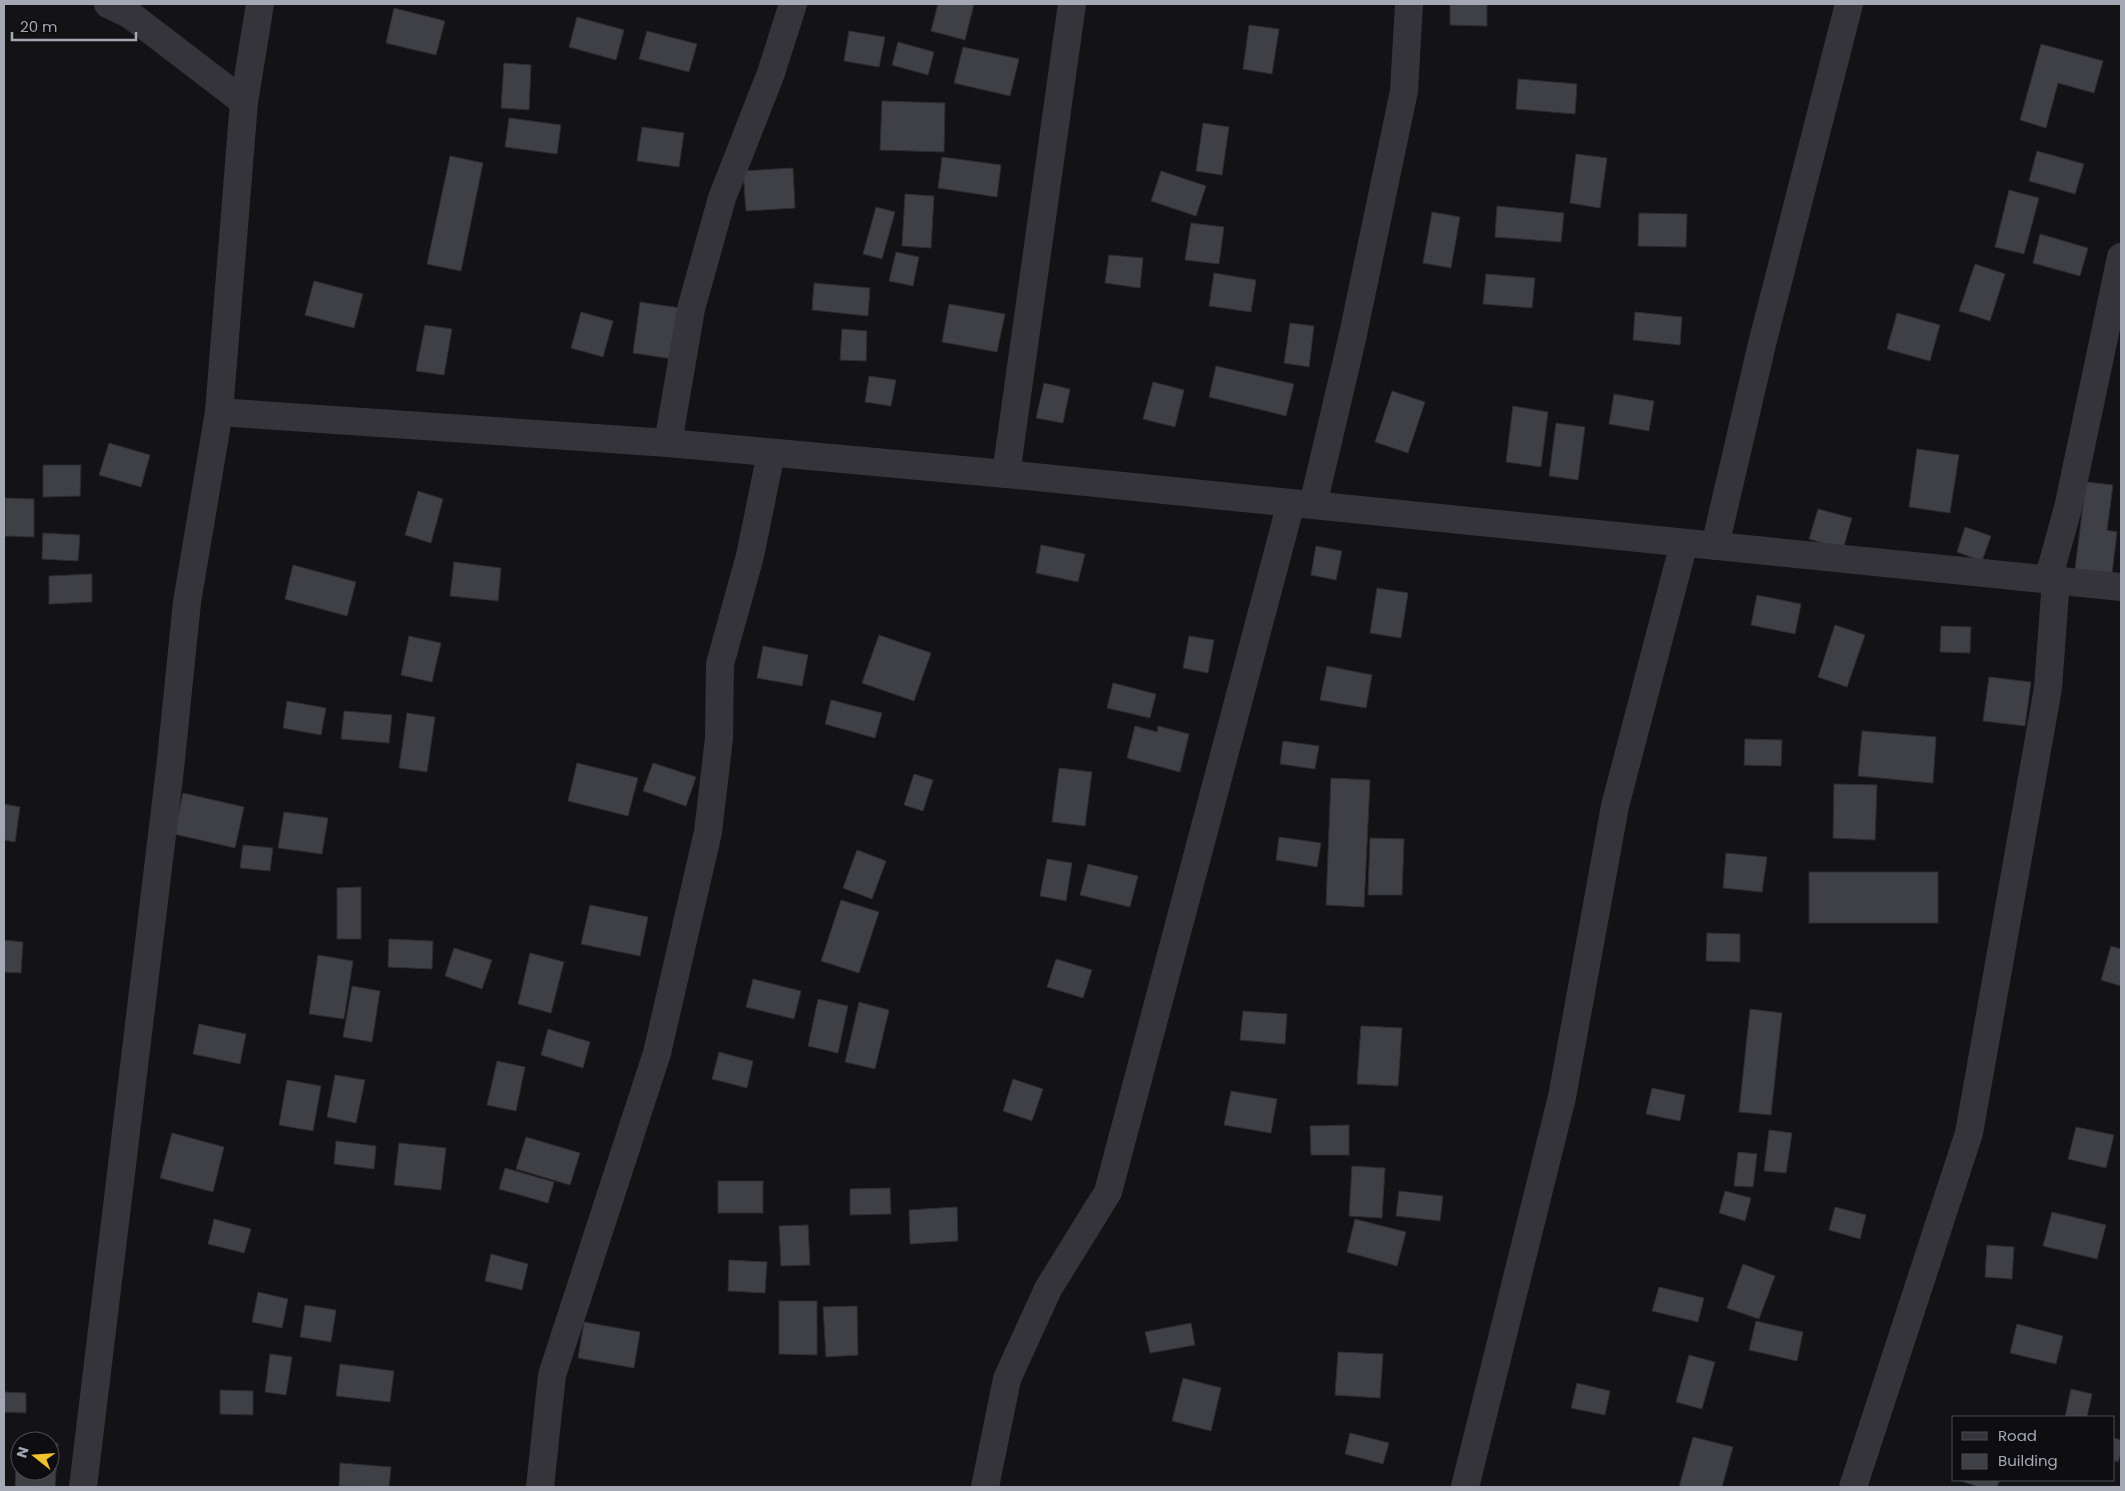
<svg xmlns="http://www.w3.org/2000/svg" width="2125" height="1491" font-family="Poppins,sans-serif">
	<style>
		.building { fill: #3f4045; stroke: #2d2d31 }
		.lines { fill: none; stroke-linecap: round; stroke-linejoin: round }
		.street { stroke: #34343a; stroke-width: 28 }
	</style>
	<rect width="100%" height="100%" fill="#131315"/>
	<g class="building">
		<path d="M938 4H974L965 40 931 31Z"/>
		<path d="M1450 4H1487V26L1450 25Z"/>
		<path d="M394 8 445 21 436 55 386 43Z"/>
		<path d="M577 17 624 30 616 60 569 47Z"/>
		<path d="M1249 25 1279 29 1272 74 1243 69Z"/>
		<path d="M647 31 697 44 689 72 639 59Z"/>
		<path d="M849 31 885 37 879 67 844 61Z"/>
		<path d="M898 42 934 52 928 75 892 65Z"/>
		<path d="M2041 44 2103 61 2094 93 2058 83 2046 128 2020 120Z"/>
		<path d="M963 47 1019 59 1010 96 954 83Z"/>
		<path d="M504 63 531 65 529 110 501 108Z"/>
		<path d="M1518 79 1577 84 1575 114 1516 109Z"/>
		<path d="M882 101 945 103 944 152 880 150Z"/>
		<path d="M509 118 561 125 557 154 505 147Z"/>
		<path d="M1203 123 1229 127 1222 175 1196 171Z"/>
		<path d="M642 127 684 133 679 167 637 161Z"/>
		<path d="M2037 151 2084 164 2075 194 2029 181Z"/>
		<path d="M1576 154 1607 158 1600 208 1570 203Z"/>
		<path d="M450 156 483 163 461 271 427 264Z"/>
		<path d="M942 157 1001 165 997 197 938 188Z"/>
		<path d="M793 168 795 208 746 211 743 171Z"/>
		<path d="M1161 171 1206 186 1196 216 1151 201Z"/>
		<path d="M2009 190 2039 198 2024 254 1995 247Z"/>
		<path d="M905 194 934 196 931 248 902 246Z"/>
		<path d="M1497 206 1564 213 1561 242 1495 237Z"/>
		<path d="M876 207 895 212 882 259 863 254Z"/>
		<path d="M1432 212 1460 217 1451 268 1423 263Z"/>
		<path d="M1639 213 1687 214 1686 247 1638 246Z"/>
		<path d="M1191 223 1224 227 1219 264 1185 260Z"/>
		<path d="M2040 234 2088 248 2080 276 2033 263Z"/>
		<path d="M896 252 919 257 913 286 889 281Z"/>
		<path d="M1109 255 1143 258 1140 288 1105 283Z"/>
		<path d="M1975 264 2005 274 1990 321 1959 311Z"/>
		<path d="M1214 273 1256 280 1251 312 1209 306Z"/>
		<path d="M1486 274 1535 278 1532 308 1483 304Z"/>
		<path d="M314 281 363 294 354 328 305 315Z"/>
		<path d="M814 283 870 288 868 316 812 310Z"/>
		<path d="M640 302 680 308 673 359 633 353Z"/>
		<path d="M949 304 1005 314 997 352 942 342Z"/>
		<path d="M581 312 613 321 603 357 571 348Z"/>
		<path d="M1635 312 1682 317 1680 345 1633 340Z"/>
		<path d="M1897 313 1940 325 1930 361 1887 349Z"/>
		<path d="M1290 323 1314 326 1309 367 1284 363Z"/>
		<path d="M425 325 452 329 444 375 416 371Z"/>
		<path d="M842 329 867 331 866 361 840 360Z"/>
		<path d="M1216 366 1294 384 1286 416 1209 397Z"/>
		<path d="M869 376 896 380 891 406 865 402Z"/>
		<path d="M1153 382 1184 390 1175 427 1143 419Z"/>
		<path d="M1044 383 1070 389 1063 423 1036 418Z"/>
		<path d="M1392 391 1425 402 1408 453 1375 442Z"/>
		<path d="M1614 394 1654 401 1649 431 1609 424Z"/>
		<path d="M1513 406 1548 412 1541 467 1506 462Z"/>
		<path d="M1556 423 1585 427 1578 480 1549 476Z"/>
		<path d="M109 443 150 455 141 487 99 475Z"/>
		<path d="M1917 449 1959 455 1950 513 1909 507Z"/>
		<path d="M43 465H81L80 496 43 497Z"/>
		<path d="M2086 482 2113 485 2107 530 2117 532 2112 574 2075 569Z"/>
		<path d="M418 491 443 499 431 543 405 535Z"/>
		<path d="M5 498 34 499V537L5 536Z"/>
		<path d="M1818 509 1852 518 1843 549 1809 539Z"/>
		<path d="M1965 527 1991 536 1982 561 1957 552Z"/>
		<path d="M43 533 80 535 78 561 42 559Z"/>
		<path d="M1041 545 1085 554 1078 582 1036 573Z"/>
		<path d="M1316 546 1342 551 1336 580 1311 575Z"/>
		<path d="M454 562 501 568 498 601 450 596Z"/>
		<path d="M293 565 356 582 347 616 285 599Z"/>
		<path d="M92 574V602L49 604V576Z"/>
		<path d="M1377 588 1408 593 1401 638 1370 633Z"/>
		<path d="M1757 595 1801 604 1795 634 1751 625Z"/>
		<path d="M1835 625 1865 635 1847 687 1818 677Z"/>
		<path d="M1941 626 1971 627 1970 653 1940 652Z"/>
		<path d="M879 635 931 653 914 701 862 683Z"/>
		<path d="M409 636 441 643 432 682 401 675Z"/>
		<path d="M1189 636 1214 640 1208 673 1183 668Z"/>
		<path d="M763 646 808 655 802 686 757 678Z"/>
		<path d="M1327 666 1372 675 1366 708 1320 700Z"/>
		<path d="M1989 677 2031 682 2025 726 1983 721Z"/>
		<path d="M1113 683 1156 694 1150 718 1107 708Z"/>
		<path d="M831 700 882 713 875 738 825 724Z"/>
		<path d="M287 701 326 708 321 735 283 728Z"/>
		<path d="M344 711 392 715 389 743 341 739Z"/>
		<path d="M407 713 435 717 427 772 399 768Z"/>
		<path d="M1135 726 1157 732 1158 726 1189 734 1180 772 1127 758Z"/>
		<path d="M1862 731 1936 737 1933 783 1858 776Z"/>
		<path d="M1745 739 1782 740 1781 766 1744 765Z"/>
		<path d="M1283 741 1319 746 1315 769 1280 764Z"/>
		<path d="M577 763 638 778 628 816 568 801Z"/>
		<path d="M653 763 696 777 686 806 643 791Z"/>
		<path d="M1059 768 1092 772 1085 826 1052 822Z"/>
		<path d="M914 774 933 780 923 811 904 805Z"/>
		<path d="M1331 778 1370 780 1364 907 1326 905Z"/>
		<path d="M1834 784 1877 785 1875 840 1833 838Z"/>
		<path d="M183 793 244 807 235 848 174 834Z"/>
		<path d="M4 804 20 807 15 842 4 840Z"/>
		<path d="M284 812 328 818 322 854 278 848Z"/>
		<path d="M1279 837 1321 843 1317 867 1276 860Z"/>
		<path d="M1370 838 1404 839 1402 895H1368Z"/>
		<path d="M243 845 273 848 270 871 240 868Z"/>
		<path d="M857 850 886 861 872 899 843 888Z"/>
		<path d="M1726 853 1767 857 1762 892 1723 888Z"/>
		<path d="M1047 859 1072 863 1066 901 1040 896Z"/>
		<path d="M1088 864 1138 876 1130 907 1080 895Z"/>
		<rect x="1809" y="872" width="129" height="51"/>
		<path d="M361 887V939H337V888Z"/>
		<path d="M841 900 879 912 859 973 821 961Z"/>
		<path d="M590 905 648 917 640 956 581 944Z"/>
		<path d="M1707 933 1740 934V962L1706 961Z"/>
		<path d="M389 939 433 941 432 969 388 967Z"/>
		<path d="M4 940 23 942 21 973 4 972Z"/>
		<path d="M2111 946 2121 949V986L2101 980Z"/>
		<path d="M454 948 492 960 482 989 445 976Z"/>
		<path d="M530 953 564 962 551 1013 518 1004Z"/>
		<path d="M318 955 353 961 344 1019 309 1014Z"/>
		<path d="M1056 959 1092 970 1083 998 1047 987Z"/>
		<path d="M753 979 801 991 794 1019 746 1007Z"/>
		<path d="M352 986 380 991 372 1042 343 1037Z"/>
		<path d="M818 999 848 1006 838 1053 808 1046Z"/>
		<path d="M859 1002 889 1010 875 1069 845 1062Z"/>
		<path d="M1750 1009 1782 1013 1771 1115 1739 1112Z"/>
		<path d="M1243 1011 1287 1014 1285 1044 1240 1040Z"/>
		<path d="M199 1024 246 1034 240 1064 193 1054Z"/>
		<path d="M1361 1026 1402 1028 1398 1086 1357 1084Z"/>
		<path d="M548 1029 590 1042 583 1068 541 1055Z"/>
		<path d="M719 1052 753 1061 747 1088 712 1079Z"/>
		<path d="M497 1061 525 1067 516 1111 487 1105Z"/>
		<path d="M335 1075 365 1080 356 1123 327 1117Z"/>
		<path d="M1013 1079 1043 1089 1032 1121 1003 1111Z"/>
		<path d="M287 1080 321 1086 313 1131 279 1125Z"/>
		<path d="M1652 1088 1685 1095 1680 1121 1646 1114Z"/>
		<path d="M1231 1091 1277 1099 1271 1133 1224 1125Z"/>
		<path d="M1349 1125V1155H1311L1310 1126Z"/>
		<path d="M2076 1127 2114 1135 2106 1168 2068 1159Z"/>
		<path d="M1769 1130 1792 1133 1786 1173 1764 1171Z"/>
		<path d="M172 1133 224 1147 213 1192 160 1178Z"/>
		<path d="M526 1137 580 1153 570 1185 516 1169Z"/>
		<path d="M336 1141 376 1146 374 1169 334 1164Z"/>
		<path d="M399 1143 446 1148 441 1190 394 1185Z"/>
		<path d="M1738 1152 1757 1154 1753 1187 1734 1186Z"/>
		<path d="M1352 1166 1385 1168 1382 1218 1349 1216Z"/>
		<path d="M505 1168 554 1182 548 1203 499 1189Z"/>
		<rect x="718" y="1181" width="45" height="32"/>
		<path d="M890 1188 891 1214 850 1215V1189Z"/>
		<path d="M1399 1191 1443 1196 1440 1221 1396 1216Z"/>
		<path d="M1725 1191 1751 1198 1745 1221 1719 1213Z"/>
		<path d="M957 1207 958 1241 910 1244 909 1210Z"/>
		<path d="M1835 1207 1866 1215 1860 1239 1829 1230Z"/>
		<path d="M2052 1212 2106 1225 2097 1259 2043 1246Z"/>
		<path d="M214 1219 251 1229 244 1253 208 1244Z"/>
		<path d="M1355 1219 1406 1232 1397 1266 1347 1252Z"/>
		<path d="M808 1225 810 1265 781 1266 779 1226Z"/>
		<path d="M1987 1245 2014 1247 2012 1279 1985 1277Z"/>
		<path d="M491 1254 528 1264 522 1290 485 1281Z"/>
		<path d="M729 1260 767 1262 765 1293 728 1291Z"/>
		<path d="M1743 1264 1775 1276 1759 1319 1727 1308Z"/>
		<path d="M1659 1287 1704 1298 1698 1322 1652 1311Z"/>
		<path d="M258 1292 288 1299 282 1328 252 1322Z"/>
		<path d="M779 1301H817V1355L779 1354Z"/>
		<path d="M305 1305 336 1310 331 1342 300 1337Z"/>
		<path d="M857 1306 858 1355 826 1357 823 1307Z"/>
		<path d="M1756 1321 1803 1332 1797 1361 1749 1350Z"/>
		<path d="M584 1322 640 1332 634 1368 578 1358Z"/>
		<path d="M1191 1323 1195 1345 1150 1353 1145 1332Z"/>
		<path d="M2017 1324 2063 1336 2056 1364 2010 1353Z"/>
		<path d="M1338 1352 1383 1354 1380 1398 1335 1395Z"/>
		<path d="M270 1354 292 1357 286 1395 265 1392Z"/>
		<path d="M1689 1355 1715 1362 1702 1409 1676 1402Z"/>
		<path d="M340 1364 394 1371 390 1402 336 1396Z"/>
		<path d="M1183 1378 1221 1388 1211 1431 1172 1421Z"/>
		<path d="M1577 1383 1610 1391 1605 1415 1571 1408Z"/>
		<path d="M2071 1389 2092 1394 2087 1417H2065Z"/>
		<path d="M220 1390 253 1391V1415L220 1414Z"/>
		<path d="M4 1392 26 1393V1413L4 1412Z"/>
		<path d="M1350 1433 1389 1443 1383 1464 1345 1454Z"/>
		<path d="M1693 1437 1733 1447 1722 1487H1679Z"/>
		<path d="M2114 1438 2121 1440V1452L2118 1462 2114 1460Z"/>
		<path d="M17 1441H20V1471H50V1443H58L55 1487H15Z"/>
		<path d="M340 1463 391 1467 389 1487 339 1486Z"/>
		<path d="M1962 1480H2000L1997 1487H1979L1961 1481Z"/>
	</g>
	<g class="lines">
		<g class="street">
			<path d="M108 4 129 14 244 102"/>
			<path d="M219 412 668 443 1006 474 2121 587"/>
			<path d="M668 443 691 309 722 198 771 73 793 4"/>
			<path d="M1006 474 1072 4"/>
			<path d="M1313 505 1352 339 1404 91 1409 4"/>
			<path d="M1715 546 1762 344 1849 4"/>
			<path d="M2048 580 2068 508 2121 257"/>
			<path d="M83 1487 170 769 187 602 219 412 244 102 260 4"/>
			<path d="M540 1487 552 1375 657 1053 708 832 719 738 720 664 750 556 771 453"/>
			<path d="M985 1487 1007 1379 1048 1289 1108 1192 1291 503"/>
			<path d="M1465 1487 1562 1097 1615 806 1684 543"/>
			<path d="M1853 1487 1969 1133 2048 688 2056 580"/>
		</g>
	</g>
	<rect width="2125" height="1491" fill="none" stroke="#a4a8b5" stroke-width="10"/>
	<rect x="1952" y="1416" width="162" height="65" fill="#0e0e10" stroke="#4a4c52"/>
	<rect x="1962" y="1432" width="25" height="8" fill="#34343a" stroke="#4a4c52"/>
	<text x="1998" y="1441" font-size="15" fill="#a4a8b5">Road</text>
	<rect x="1962" y="1454" width="25" height="15" fill="#3f4045" stroke="#4a4c52"/>
	<text x="1998" y="1466" font-size="15" fill="#a4a8b5">Building</text>
	<g transform="translate(35 1456) rotate(287)"><circle r="24" fill="#0e0e10" stroke="#4a4c52"/>
	<path d="M0-4L9 19L0 12L-9 19Z" fill="#f2c22e"/>
	<text y="-8" font-size="14" font-weight="bold" text-anchor="middle" fill="#a4a8b5">N</text>
	</g>
	<path d="M12 32v8h124v-8" fill="none" stroke="#a4a8b5" stroke-width="2.5"/>
	<text x="20" y="32" font-size="15" fill="#a4a8b5" stroke="#0e0e10" stroke-width="4" paint-order="stroke">20 m</text>
</svg>
